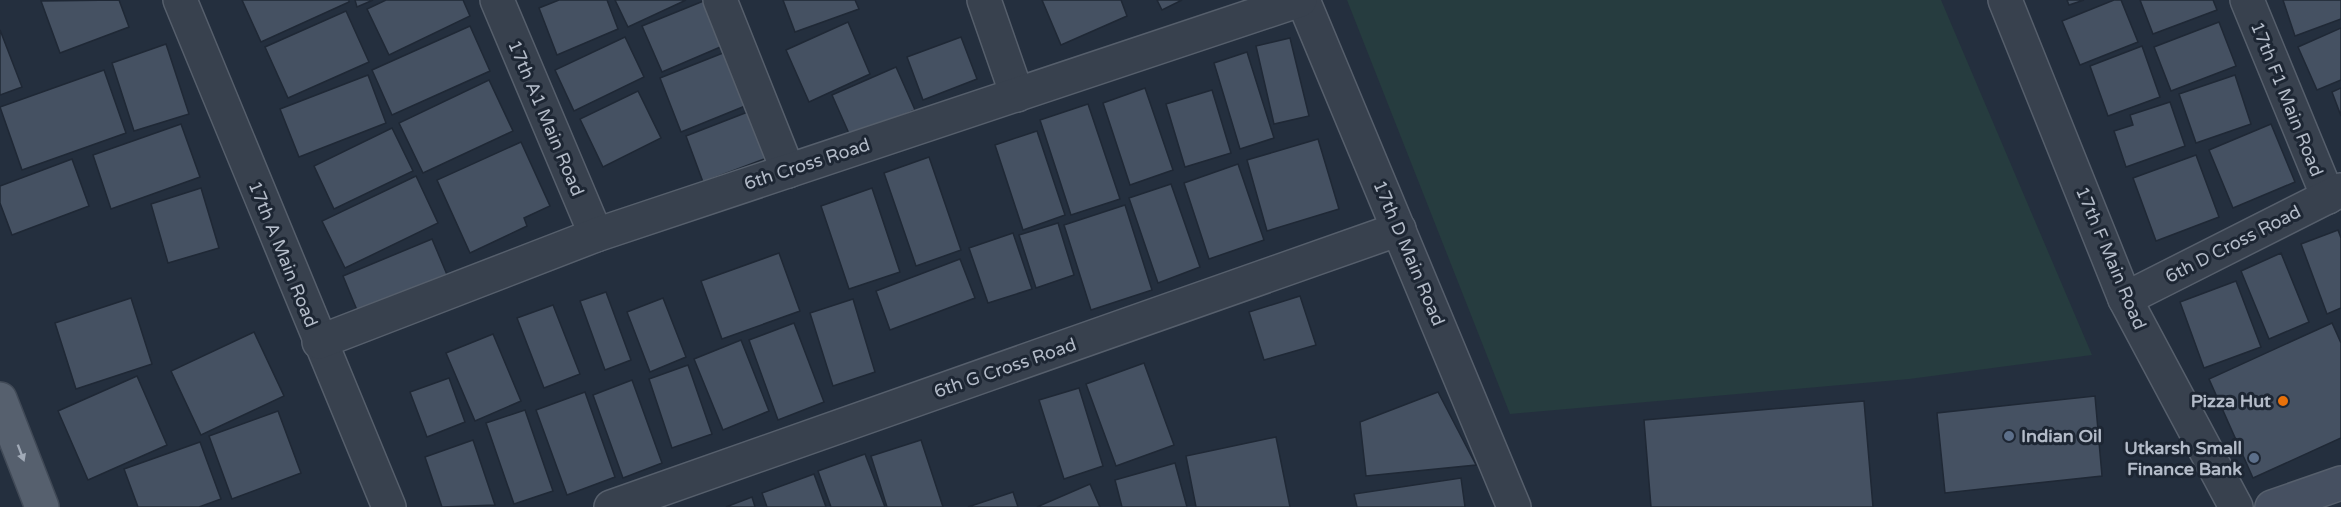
<svg xmlns="http://www.w3.org/2000/svg" width="2341" height="507" font-family="'Varela Round',sans-serif">
	<style>
		.green { fill: #263c3f }
		.building { fill: #455162; stroke: #1f2835; stroke-width: 1.5 }
		.lines { fill: none; stroke-linecap: round; stroke-linejoin: round }
		.street-casing { stroke: #565f6c; stroke-width: 36 }
		.secondary-casing { stroke: #565f6c; stroke-width: 36 }
		.primary-casing { stroke: #414a57; stroke-width: 36 }
		.street { stroke: #38414e; stroke-width: 33 }
		.secondary { stroke: #465061; stroke-width: 33 }
		.primary { stroke: #56606e; stroke-width: 33 }
		.oneway { fill: #a1aab7 }
		.food-dot { fill: #e8710a; stroke: #1d2633; stroke-width: 2 }
		.service-dot { fill: #5c6f8a; stroke: #1d2633; stroke-width: 2 }
		.labels { text-anchor: middle; stroke-width: 6; stroke-linejoin: round; paint-order: stroke }
		.street-label { font-size: 18px; fill: #b4bcc9; stroke: #1d2633 }
		.poi-label { font-size: 18px; font-weight: bold; fill: #b4bcc9; stroke: #1d2633; text-anchor: end }
	</style>
	<rect width="100%" height="100%" fill="#242f3e"/>
	<path class="green" d="M1347 0H1941L2092 355 1909 379 1510 414Z"/>
	<g class="building">
		<path d="M119 0 129 27 60 53 41 1Z"/>
		<path d="M242 0H349V2L261 42Z"/>
		<path d="M355 0H373L357 7Z"/>
		<path d="M386 0H463L470 16 389 55 367 9Z"/>
		<path d="M559 0H607L618 29 557 55 539 8Z"/>
		<path d="M615 0H686L628 27Z"/>
		<path d="M706 0 725 45 662 72 642 26Z"/>
		<path d="M783 0H855L859 9 795 32Z"/>
		<path d="M1042 0H1121L1127 16 1061 45Z"/>
		<path d="M1157 0H1182L1162 10Z"/>
		<path d="M2067 0H2084L2069 5Z"/>
		<path d="M2114 0H2121L2138 42 2080 65 2062 21Z"/>
		<path d="M2140 0H2213L2217 10 2153 34Z"/>
		<path d="M2283 0H2341V19L2295 36Z"/>
		<path d="M346 11 369 62 288 98 265 47Z"/>
		<path d="M848 22 870 74 809 102 786 50Z"/>
		<path d="M2219 22 2236 66 2171 91 2154 47Z"/>
		<path d="M470 26 490 71 392 115 372 70Z"/>
		<path d="M2341 28V80L2317 90 2298 47Z"/>
		<path d="M0 30 22 87 0 95Z"/>
		<path d="M625 37 644 77 574 111 555 70Z"/>
		<path d="M961 37 977 79 923 100 907 57Z"/>
		<path d="M1290 38 1309 116 1274 124 1256 46Z"/>
		<path d="M166 44 189 114 134 131 112 63Z"/>
		<path d="M2142 46 2160 97 2108 116 2090 66Z"/>
		<path d="M728 51 750 104 681 132 660 78Z"/>
		<path d="M1247 52 1274 138 1240 149 1214 63Z"/>
		<path d="M896 67 915 110 851 138 832 95Z"/>
		<path d="M104 70 126 133 22 170 0 107Z"/>
		<path d="M368 75 386 123 299 157 280 109Z"/>
		<path d="M2235 75 2251 124 2196 143 2179 94Z"/>
		<path d="M489 80 513 131 423 173 399 123Z"/>
		<path d="M1145 88 1173 170 1130 185 1103 103Z"/>
		<path d="M2341 88V116L2332 92Z"/>
		<path d="M1212 90 1231 153 1185 167 1166 104Z"/>
		<path d="M638 91 661 138 603 167 580 119Z"/>
		<path d="M2170 102 2185 146 2126 167 2114 131 2133 125 2130 115Z"/>
		<path d="M1088 104 1120 199 1071 215 1040 120Z"/>
		<path d="M758 108 775 155 703 182 686 136Z"/>
		<path d="M181 124 200 177 111 209 93 155Z"/>
		<path d="M2271 124 2295 182 2233 208 2209 150Z"/>
		<path d="M392 128 413 171 334 209 314 166Z"/>
		<path d="M1037 131 1065 215 1023 230 995 145Z"/>
		<path d="M1318 139 1339 209 1267 231 1247 160Z"/>
		<path d="M521 142 550 206 524 218 527 226 470 253 437 180Z"/>
		<path d="M2196 155 2219 217 2156 241 2133 178Z"/>
		<path d="M929 157 961 250 916 266 884 173Z"/>
		<path d="M72 159 89 206 12 235 0 203V186Z"/>
		<path d="M1238 164 1264 240 1209 259 1184 183Z"/>
		<path d="M416 176 438 223 345 268 322 221Z"/>
		<path d="M1171 184 1200 267 1158 283 1129 198Z"/>
		<path d="M201 188 219 248 168 263 151 204Z"/>
		<path d="M872 188 900 272 849 289 821 206Z"/>
		<path d="M1125 205 1152 290 1091 310 1064 225Z"/>
		<path d="M1058 223 1074 275 1036 288 1019 235Z"/>
		<path d="M2338 230 2341 238V308L2327 314 2301 244Z"/>
		<path d="M1013 233 1032 289 988 303 969 248Z"/>
		<path d="M432 239 448 277 359 315 343 276Z"/>
		<path d="M779 253 800 311 722 339 701 281Z"/>
		<path d="M2281 253 2309 322 2269 339 2241 271Z"/>
		<path d="M960 259 975 298 890 330 876 291Z"/>
		<path d="M2236 281 2261 347 2204 368 2180 302Z"/>
		<path d="M606 292 631 360 605 370 580 301Z"/>
		<path d="M1300 296 1316 345 1264 360 1249 312Z"/>
		<path d="M131 298 152 364 76 389 55 323Z"/>
		<path d="M663 298 686 357 650 372 627 312Z"/>
		<path d="M853 299 875 372 833 386 810 313Z"/>
		<path d="M553 305 580 374 544 388 517 318Z"/>
		<path d="M794 323 824 402 778 420 749 340Z"/>
		<path d="M2332 323 2341 343V438L2253 478 2209 379Z"/>
		<path d="M254 332 284 396 201 435 171 371Z"/>
		<path d="M493 334 521 401 475 421 446 353Z"/>
		<path d="M741 340 769 411 723 430 694 359Z"/>
		<path d="M1144 363 1174 445 1116 466 1086 384Z"/>
		<path d="M688 365 712 434 672 448 649 379Z"/>
		<path d="M137 376 167 445 88 480 58 411Z"/>
		<path d="M449 378 465 422 427 437 410 392Z"/>
		<path d="M632 380 662 463 623 478 593 395Z"/>
		<path d="M1079 388 1103 466 1064 479 1039 400Z"/>
		<path d="M585 392 615 477 567 495 536 410Z"/>
		<path d="M1438 392 1476 465 1366 476 1360 422Z"/>
		<path d="M2095 396 2102 476 1945 493 1937 413Z"/>
		<path d="M1864 401 1873 507H1651L1644 420Z"/>
		<path d="M525 410 553 491 514 504 486 423Z"/>
		<path d="M278 411 301 473 232 499 209 436Z"/>
		<path d="M1276 437 1290 507H1196L1186 456Z"/>
		<path d="M473 440 495 505 442 507 425 457Z"/>
		<path d="M921 440 943 507H887L871 456Z"/>
		<path d="M200 442 221 499 199 507H138L124 469Z"/>
		<path d="M865 454 885 507H831L818 471Z"/>
		<path d="M1175 463 1187 507H1122L1115 480Z"/>
		<path d="M814 474 826 507H767L762 493Z"/>
		<path d="M1461 478 1465 507H1357L1354 494Z"/>
		<path d="M1090 484 1100 507H1037Z"/>
		<path d="M1013 492 1018 507H968Z"/>
		<path d="M752 497 755 507H726Z"/>
	</g>
	<g class="lines">
		<defs>
			<g id="street">
				<path d="M180 0 389 507"/>
				<path d="M497 0 596 235"/>
				<path d="M720 0 788 171"/>
				<path d="M984 0 1017 95"/>
				<path d="M1303 0 1514 507"/>
				<path d="M2005 0 2125 299 2236 507"/>
				<path d="M2247 0 2328 197"/>
				<path d="M2125 299 2341 190"/>
				<path d="M319 342 596 235 1300 0"/>
				<path d="M611 507 1399 229"/>
			</g>
			<path id="secondary" d="M2272 507 2341 483"/>
			<path id="primary" d="M0 399 42 507"/>
		</defs>
		<use href="#street" class="street-casing"/>
		<use href="#secondary" class="secondary-casing"/>
		<use href="#primary" class="primary-casing"/>
		<use href="#street" class="street"/>
		<use href="#secondary" class="secondary"/>
		<use href="#primary" class="primary"/>
	</g>
	<defs><path id="oneway-solid" d="M-6-.8H1V-3.2L6.5 0L1 3.2V.8H-6Z" transform="scale(1.5)"/></defs>
	<use class="oneway" href="#oneway-solid" transform="translate(21 453) rotate(69)"/>
	<circle class="food-dot" cx="2283" cy="401" r="6"/>
	<g class="service-dot">
		<circle cx="2009" cy="436" r="6"/>
		<circle cx="2254" cy="458" r="6"/>
	</g>
	<g class="labels">
		<g class="street-label">
			<text transform="translate(2287 99) rotate(68)" y="6">17th F1 Main Road</text>
			<text transform="translate(546 118) rotate(67)" y="6">17th A1 Main Road</text>
			<text transform="translate(807 164) rotate(-18)" y="6">6th Cross Road</text>
			<text transform="translate(2233 244) rotate(-27)" y="6">6th D Cross Road</text>
			<text transform="translate(1409 253) rotate(67)" y="6">17th D Main Road</text>
			<text transform="translate(283 254) rotate(68)" y="6">17th A Main Road</text>
			<text transform="translate(2111 258) rotate(67)" y="6">17th F Main Road</text>
			<text transform="translate(1005 368) rotate(-19)" y="6">6th G Cross Road</text>
		</g>
		<g class="poi-label">
			<text x="2271" y="407">Pizza Hut</text>
			<text x="2021" y="442" text-anchor="start">Indian Oil</text>
			<text x="2242" y="454">Utkarsh Small<tspan x="2242" dy="21">Finance Bank</tspan></text>
		</g>
	</g>
</svg>
